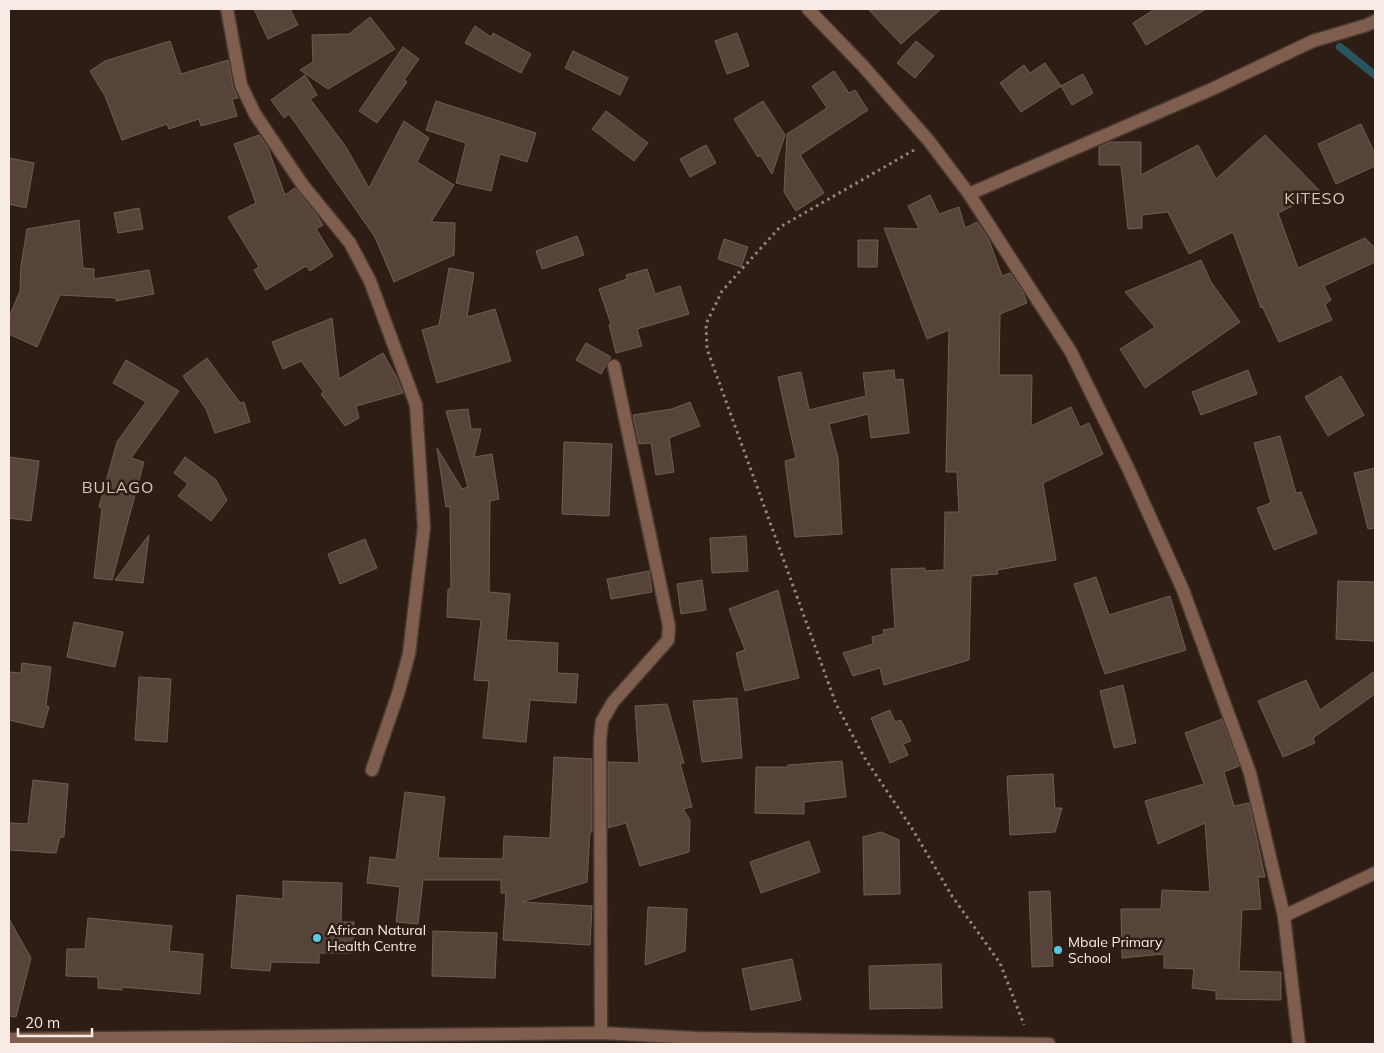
<svg xmlns="http://www.w3.org/2000/svg" width="1384" height="1053" font-family="Mulish,sans-serif">
	<style>
		.lines { fill: none; stroke-linecap: round; stroke-linejoin: round }
		.stream { stroke: #29555e; stroke-width: 8 }
		.building { fill: #56443b; stroke: #705d54 }
		.minor-casing { stroke: #493a32; stroke-width: 15 }
		.path { stroke: #93857f; stroke-width: 3; stroke-dasharray: 2.5 4; stroke-linecap: butt }
		.minor { stroke: #7f5e4e; stroke-width: 12 }
		.poi-dot { fill: #57c9e2; stroke: #2d1d15; stroke-width: 2 }
		.labels { text-anchor: middle; stroke-width: 5; stroke-linejoin: round; paint-order: stroke }
		.poi-label { font-size: 14px; fill: #f7ebe6; stroke: #2d1d15; text-anchor: start }
		.quarter-label { font-size: 16px; letter-spacing: 1px; fill: #dac4ba; stroke: #2d1d15 }
	</style>
	<rect width="100%" height="100%" fill="#2d1d15"/>
	<g class="lines">
		<path class="stream" d="M1340 47 1375 75"/>
	</g>
	<g class="building">
		<path d="M254 9H290L298 25 268 39Z"/>
		<path d="M868 9H941L901 44Z"/>
		<path d="M1155 9H1206L1146 45 1133 23Z"/>
		<path d="M370 17 395 49 328 89 300 70 313 62 312 35 349 34Z"/>
		<path d="M475 26 491 37 493 33 531 54 521 73 465 43Z"/>
		<path d="M737 33 749 66 727 74 715 41Z"/>
		<path d="M170 41 181 74 228 60 233 87 238 98 232 99 237 116 201 126 199 119 169 129 167 124 122 140 105 96 90 71 105 61Z"/>
		<path d="M916 41 934 56 915 78 897 63Z"/>
		<path d="M403 47 419 59 404 80 407 82 377 123 359 111Z"/>
		<path d="M573 51 628 78 620 95 565 68Z"/>
		<path d="M1045 63 1061 86 1021 112 1000 83 1024 65 1030 73Z"/>
		<path d="M834 71 849 93 855 90 868 110 800 155 824 193 796 211 784 192 787 134 827 108 812 86Z"/>
		<path d="M1083 74 1093 93 1072 105 1061 86Z"/>
		<path d="M305 75 317 95 310 99 346 147 369 188 404 121 429 138 417 162 454 185 431 222 455 223 454 255 394 282 375 237 289 114 284 118 271 100Z"/>
		<path d="M436 101 536 133 527 162 500 154 491 191 456 183 466 143 426 130Z"/>
		<path d="M763 101 785 135 772 174 760 155 758 157 734 119Z"/>
		<path d="M606 111 648 143 634 161 592 129Z"/>
		<path d="M1361 124 1375 154V166L1336 184 1318 144Z"/>
		<path d="M259 135 268 148 285 195 295 188 316 214 323 225 316 229 333 256 310 271 306 266 266 290 254 270 259 267 228 217 256 203 234 144Z"/>
		<path d="M1265 135 1321 192 1278 213 1298 268 1365 238 1375 248V262L1324 286 1331 300 1325 304 1332 320 1279 342 1262 306 1261 308 1233 232 1189 254 1168 212 1142 215V228L1128 229 1121 165H1099V147L1110 142H1141V175L1198 145 1216 179Z"/>
		<path d="M706 145 716 163 690 177 680 159Z"/>
		<path d="M9 158 34 163 26 208 9 204Z"/>
		<path d="M930 195 939 214 959 207 965 228 977 222 989 240 1002 276 1010 273 1023 292 1027 303 1000 314 999 375H1032L1031 426 1071 407 1080 427 1089 423 1103 454 1043 483 1056 560 997 570 998 574 971 576 969 660 884 685 880 668 853 676 843 653 873 644 872 637 884 634 883 630 895 628 891 569 925 568V571L944 570 945 512H959L957 472H946L949 330 927 339 884 228 919 229 908 206Z"/>
		<path d="M139 208 143 229 118 233 114 213Z"/>
		<path d="M79 220 83 268 94 269V279L149 270 154 294 116 301V298L60 295 37 347 9 334V317L20 291 21 266 27 229Z"/>
		<path d="M577 236 584 255 542 269 536 251Z"/>
		<path d="M724 239 748 247 741 267 718 259Z"/>
		<path d="M858 240H878L877 267H858Z"/>
		<path d="M1201 260 1211 282 1240 322 1145 388 1120 349 1155 327 1125 292Z"/>
		<path d="M449 268 474 273 467 317 495 309 511 361 437 383 422 330 439 325Z"/>
		<path d="M647 269 655 294 680 286 689 314 637 329 642 346 616 353 609 325 611 324 599 289 627 279 626 275Z"/>
		<path d="M332 318 339 379 383 353 396 376 403 393 356 406 359 418 345 426 321 394 324 392 301 361 283 369 272 342Z"/>
		<path d="M586 343 611 357 601 374 576 360Z"/>
		<path d="M207 358 240 403 244 402 250 422 215 433 206 409 183 376Z"/>
		<path d="M126 360 179 391 131 458 144 462 112 580 94 578 102 508 99 507 117 442 146 402 113 383Z"/>
		<path d="M894 370 895 380 903 379 909 433 871 438 868 414 829 424 838 458 842 534 795 537 785 461 796 458 778 377 801 372 809 410 866 396 863 373Z"/>
		<path d="M1248 370 1257 394 1201 415 1192 392Z"/>
		<path d="M1341 376 1364 415 1328 436 1305 397Z"/>
		<path d="M690 402 700 426 669 438 674 472 656 475 651 443 639 444 633 415 672 409Z"/>
		<path d="M468 409 471 429H481L474 457 492 454 499 499 490 501 489 592 510 594 506 640 558 643 557 673 578 674 576 703 530 700 526 742 483 738 489 681 474 680 481 620 447 617 448 589H451L450 506 446 507 437 448 462 489 468 487 446 411Z"/>
		<path d="M1280 436 1296 493 1301 492 1317 533 1274 550 1257 508 1271 503 1254 443Z"/>
		<path d="M564 442 612 444 609 516 562 514Z"/>
		<path d="M9 457 39 461 31 521 9 518Z"/>
		<path d="M185 457 216 480 227 500 211 521 178 496 188 484 174 473Z"/>
		<path d="M1375 468V528L1368 529 1354 473Z"/>
		<path d="M149 535 143 583 115 580Z"/>
		<path d="M746 536 748 571 712 573 710 538Z"/>
		<path d="M365 539 377 568 340 584 328 554Z"/>
		<path d="M649 571 652 592 611 599 607 579Z"/>
		<path d="M1096 577 1109 615 1170 596 1186 650 1105 674 1074 584Z"/>
		<path d="M702 580 706 610 681 614 677 584Z"/>
		<path d="M1338 581 1375 582V641L1336 639Z"/>
		<path d="M778 590 799 678 745 691 736 653 745 650 729 609Z"/>
		<path d="M74 622 123 632 115 667 67 657Z"/>
		<path d="M22 663 51 667 46 706 49 707 43 728 9 720V672L21 673Z"/>
		<path d="M1375 671V694L1313 738 1315 743 1283 757 1258 701 1306 680 1320 710Z"/>
		<path d="M139 677 171 679 167 742 135 740Z"/>
		<path d="M1123 685 1136 743 1114 748 1100 691Z"/>
		<path d="M737 698 742 758 702 762 693 701Z"/>
		<path d="M667 704 684 763H680L692 807 683 809 690 820 689 852 640 866 626 823 608 828V762L639 763 635 706Z"/>
		<path d="M890 710 895 722 901 720 911 741 903 744 908 755 890 763 871 718Z"/>
		<path d="M1222 719 1239 766 1224 772 1234 806 1249 803 1265 877H1258L1261 909 1242 910 1239 971 1281 972V1000L1216 999V991L1192 988 1194 969 1164 968V954L1122 958 1121 909H1161L1162 890 1210 892 1205 823 1158 844 1145 801 1204 784 1185 733Z"/>
		<path d="M554 757 592 759V832H590L587 882 522 902 592 906 590 945 503 940 506 893H501V880H423L418 924 396 922 400 887 367 883 370 857 396 860 405 792 445 797 438 858 503 859 504 836 550 838Z"/>
		<path d="M842 761 846 797 804 802V814L755 813 756 767H788V765Z"/>
		<path d="M1053 774 1055 808H1062L1055 832 1010 835 1007 776Z"/>
		<path d="M33 780 68 784 64 837H60L56 853 9 850V823L28 824Z"/>
		<path d="M881 832 899 840 900 894 864 895 863 837Z"/>
		<path d="M809 841 820 872 761 893 750 862Z"/>
		<path d="M283 881 342 883 341 922H354V953H319V963L271 962 270 971 231 968 237 895 283 899Z"/>
		<path d="M1050 891 1053 966 1032 967 1029 892Z"/>
		<path d="M648 907 687 909 685 951 645 965Z"/>
		<path d="M88 918 172 926 169 951 203 954 200 994 122 987V990L98 988V977L66 976 67 949H85Z"/>
		<path d="M9 919 31 958 16 1017 9 1016Z"/>
		<path d="M433 931 497 933 495 978 432 976Z"/>
		<path d="M792 959 801 1000 751 1010 742 969Z"/>
		<path d="M941 964 942 1008 870 1009 869 966Z"/>
	</g>
	<g class="lines">
		<defs>
			<g id="minor">
				<path d="M227 9 241 85 255 114 302 184 350 243 370 281 416 405 424 527 409 654 398 694 372 770"/>
				<path d="M808 9 863 66 929 141 969 194 1071 352 1128 468 1183 590 1250 773 1284 916 1299 1044"/>
				<path d="M969 194 1210 90 1313 41 1367 25 1375 21"/>
				<path d="M1284 916 1375 873"/>
				<path d="M601 1033 600 740 602 721 613 702 668 640 669 626 614 366"/>
				<path d="M9 1039 601 1033 697 1038 1049 1044"/>
			</g>
		</defs>
		<use href="#minor" class="minor-casing"/>
		<path class="path" d="M914 150 780 227 722 291 706 324 707 349 836 704 864 757 913 830 952 896 1000 963 1024 1025"/>
		<use href="#minor" class="minor"/>
	</g>
	<g class="poi-dot">
		<circle cx="317" cy="938" r="5"/>
		<circle cx="1058" cy="950" r="5"/>
	</g>
	<g class="labels">
		<g class="poi-label">
			<text x="327" y="935">African Natural<tspan x="327" dy="16">Health Centre</tspan></text>
			<text x="1068" y="947">Mbale Primary<tspan x="1068" dy="16">School</tspan></text>
		</g>
		<g class="quarter-label">
			<text x="1315" y="204">KITESO</text>
			<text x="118" y="493">BULAGO</text>
		</g>
	</g>
	<rect width="1384" height="1053" fill="none" stroke="#f7ebe6" stroke-width="20"/>
	<path d="M18 1028v8h74v-8" fill="none" stroke="#f7ebe6" stroke-width="2.5"/>
	<text x="25" y="1028" font-size="15" fill="#f7ebe6" stroke="#2d1d15" stroke-width="4" paint-order="stroke">20 m</text>
</svg>
